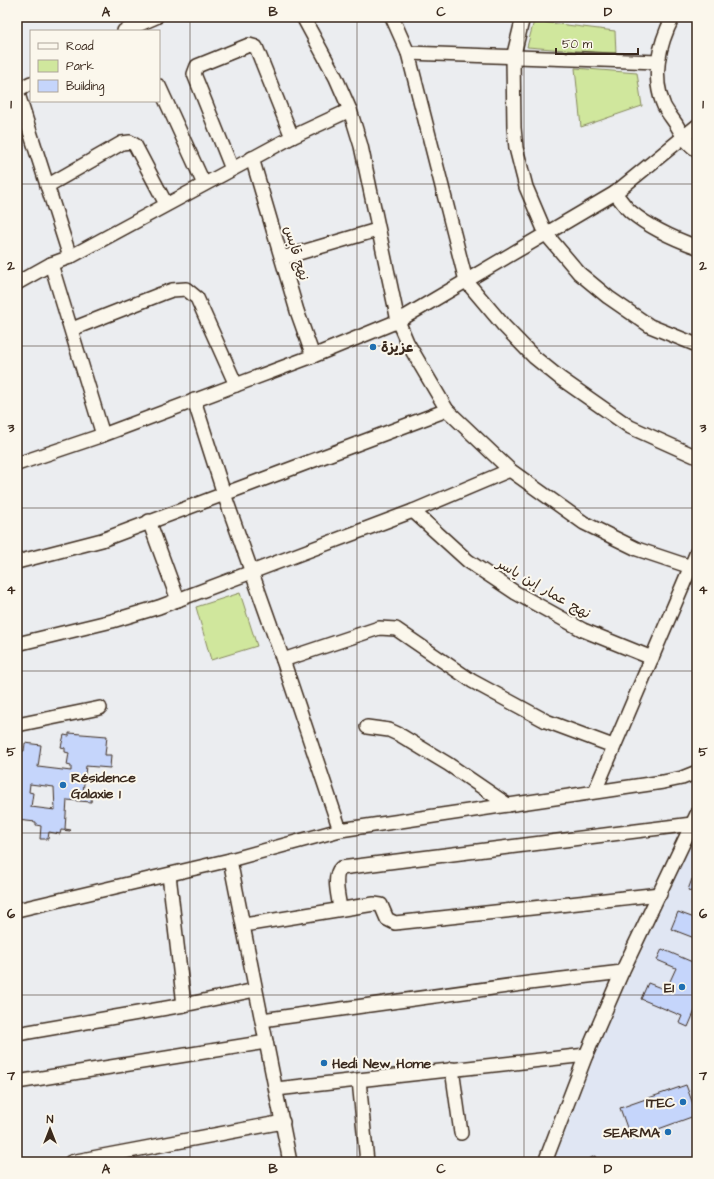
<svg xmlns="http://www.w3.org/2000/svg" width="714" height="1179" font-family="'Architects Daughter','Playpen Sans Arabic',sans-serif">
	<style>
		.built { fill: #e0e6f3 }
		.green { fill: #d0e79d; stroke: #86885e }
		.building { fill: #c5d5fb; stroke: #3b2a1e; fill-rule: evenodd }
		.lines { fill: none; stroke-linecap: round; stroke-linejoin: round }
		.street-casing { stroke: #3b2a1e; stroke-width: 16 }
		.street { stroke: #fbf7ec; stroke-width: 13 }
		.grid { fill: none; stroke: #3b2a1e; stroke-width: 1; stroke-opacity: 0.55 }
		.poi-dot { fill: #1f6fb2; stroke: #fbf7ec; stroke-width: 1.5 }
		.labels { text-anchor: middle; stroke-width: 4; stroke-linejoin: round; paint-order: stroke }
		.street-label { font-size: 14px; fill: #3b2a1e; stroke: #fbf7ec }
		.poi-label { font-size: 14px; font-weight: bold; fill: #3b2a1e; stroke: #fbf7ec; text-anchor: start }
		.neatline { fill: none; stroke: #3b2a1e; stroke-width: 1.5 }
		.grid-label { font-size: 13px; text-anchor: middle; font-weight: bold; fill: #3b2a1e }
	</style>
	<rect width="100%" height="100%" fill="#ebedf0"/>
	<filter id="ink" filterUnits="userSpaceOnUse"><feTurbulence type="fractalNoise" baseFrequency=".025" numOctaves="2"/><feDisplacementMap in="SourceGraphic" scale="8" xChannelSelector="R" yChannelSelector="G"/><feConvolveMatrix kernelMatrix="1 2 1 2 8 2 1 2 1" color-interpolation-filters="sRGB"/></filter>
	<g filter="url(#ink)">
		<path class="built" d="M697 831V1162H554L601 1039Z"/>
		<g class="green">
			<path d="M534 21 615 31 616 54 527 47Z"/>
			<path d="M575 68 637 73 642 106 581 127Z"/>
			<path d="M240 593 257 646 211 660 196 607Z"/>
		</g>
		<g class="building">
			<path d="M69 733 107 736 105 755H111L110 768 86 766 83 792 92 793 91 802 67 800 65 829 71 830 70 831 61 830 60 834 49 832 48 839H40L41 826 36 825V822L17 820V747L21 748V751H24L25 743 41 745 38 767 71 771V766L67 765 69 753 65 752V748L61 747 64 735 69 736ZM30 784 54 787 55 810 31 807 33 793 29 792Z"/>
			<path d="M692 879 697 881V894L688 890Z"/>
			<path d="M678 912 697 919V939L671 929Z"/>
			<path d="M662 949 697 964V1006L688 1027 679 1023 682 1016 641 999 648 983 666 990 676 968 657 960Z"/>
			<path d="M686 1085 697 1115 631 1139 620 1108Z"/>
			<path d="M595 1156 598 1162H582Z"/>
		</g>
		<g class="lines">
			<defs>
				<g id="street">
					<path d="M303 17 336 78 350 110 361 146 398 321 407 342 447 410 510 470 584 523 637 549 697 569"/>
					<path d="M392 17 408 53 466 281 504 326 534 357 560 378 630 427 697 457"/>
					<path d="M523 17 513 58 514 128 516 148 526 187 546 234 579 273 608 297 650 326 697 345"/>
					<path d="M673 17C659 44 651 77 664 106 667 112 672 118 676 124 681 133 687 144 697 150"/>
					<path d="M124 31 156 17"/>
					<path d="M408 53 658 62"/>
					<path d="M159 86 204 184"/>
					<path d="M17 90 31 83"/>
					<path d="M17 91 70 257"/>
					<path d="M252 158 297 311 313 356"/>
					<path d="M232 169 194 74 197 66 249 45 256 47 292 137"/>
					<path d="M47 186 122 143 130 142 135 145 166 204"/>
					<path d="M615 193C620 199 625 207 631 212 649 227 675 239 697 247"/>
					<path d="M282 258 377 230"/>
					<path d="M51 264 103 435"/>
					<path d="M17 283 51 264 70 257 292 137 350 110"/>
					<path d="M72 329 161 294 172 290 186 289 197 298 236 385"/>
					<path d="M194 400 224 494 283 660 340 830"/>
					<path d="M17 464 103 435 313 356 398 321 615 193 697 126"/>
					<path d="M413 511 468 561 516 593 583 630 652 658"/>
					<path d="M149 521 178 600"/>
					<path d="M17 562 102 540 447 410"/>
					<path d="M17 644 112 621 159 607 413 511 510 470"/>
					<path d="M283 660 379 628 396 629 472 681 546 721 613 746"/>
					<path d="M17 725 100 708"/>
					<path d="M367 727 389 730 400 735 448 764 508 805"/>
					<path d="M595 791 697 552"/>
					<path d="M230 860 290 1162"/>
					<path d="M169 875 184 1005"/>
					<path d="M340 909C339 898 332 876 341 868L692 824"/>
					<path d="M17 910 230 860 340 830 663 782 682 778 697 772"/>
					<path d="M244 925 374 904 381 905 387 919 395 923 660 894"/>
					<path d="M262 1020 529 983 622 972"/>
					<path d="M17 1034 184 1005 255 990"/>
					<path d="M452 1069 461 1133"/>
					<path d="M359 1080 367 1162"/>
					<path d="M17 1082 266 1042"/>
					<path d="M276 1089 586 1055"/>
					<path d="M71 1162 283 1122"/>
					<path d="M545 1162 586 1055 622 972 697 814"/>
				</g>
			</defs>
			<use href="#street" class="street-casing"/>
			<use href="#street" class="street"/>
		</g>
	</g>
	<path class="grid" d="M190 17V1162M357 17V1162M524 17V1162M17 184H697M17 346H697M17 508H697M17 671H697M17 833H697M17 995H697"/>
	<g class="poi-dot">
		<circle cx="373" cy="347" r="4"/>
		<circle cx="63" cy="785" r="4"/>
		<circle cx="682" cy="987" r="4"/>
		<circle cx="324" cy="1063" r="4"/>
		<circle cx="683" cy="1102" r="4"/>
		<circle cx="668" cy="1132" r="4"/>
	</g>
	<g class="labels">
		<g class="street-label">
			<text transform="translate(297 253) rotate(73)" y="5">نهج قابس</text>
			<text transform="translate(544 588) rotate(30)" y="5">نهج عمار إبن ياسر</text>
		</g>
		<g class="poi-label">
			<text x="381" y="352">عزيزة</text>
			<text x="71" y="782">Résidence<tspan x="71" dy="16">Galaxie 1</tspan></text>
			<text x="674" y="992" text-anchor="end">E1</text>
			<text x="332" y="1068">Hedi New Home</text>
			<text x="675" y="1107" text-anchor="end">ITEC</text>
			<text x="660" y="1137" text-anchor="end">SEARMA</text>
		</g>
	</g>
	<rect width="714" height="1179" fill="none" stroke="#fbf7ec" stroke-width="44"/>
	<rect x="30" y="30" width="130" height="72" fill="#fbf7ec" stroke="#aea59a"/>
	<rect x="38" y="43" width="20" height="6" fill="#fbf7ec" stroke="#aea59a"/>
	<text x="66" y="50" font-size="12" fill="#3b2a1e">Road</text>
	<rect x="38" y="60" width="20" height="12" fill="#d0e79d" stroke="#aea59a"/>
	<text x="66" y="70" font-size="12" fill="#3b2a1e">Park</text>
	<rect x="38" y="80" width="20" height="12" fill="#c5d5fb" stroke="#aea59a"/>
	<text x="66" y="90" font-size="12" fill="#3b2a1e">Building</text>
	<g transform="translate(50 1129)" stroke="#fbf7ec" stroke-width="3" paint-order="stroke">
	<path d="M0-3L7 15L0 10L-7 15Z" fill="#3b2a1e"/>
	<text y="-6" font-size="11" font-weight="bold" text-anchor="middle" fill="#3b2a1e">N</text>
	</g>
	<path d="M556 48v6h82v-6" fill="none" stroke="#3b2a1e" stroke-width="2"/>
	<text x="562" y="48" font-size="12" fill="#3b2a1e" stroke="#fbf7ec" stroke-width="3" paint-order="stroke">50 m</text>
	<rect x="22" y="22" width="670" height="1135" class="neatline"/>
	<g class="grid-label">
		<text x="106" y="16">A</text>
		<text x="273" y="16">B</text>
		<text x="441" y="16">C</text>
		<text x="608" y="16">D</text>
		<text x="11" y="108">1</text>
		<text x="703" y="108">1</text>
		<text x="11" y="270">2</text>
		<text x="703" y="270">2</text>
		<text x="11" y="432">3</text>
		<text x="703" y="432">3</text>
		<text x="11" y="594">4</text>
		<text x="703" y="594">4</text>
		<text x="11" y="756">5</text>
		<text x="703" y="756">5</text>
		<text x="11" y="918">6</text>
		<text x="703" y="918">6</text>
		<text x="11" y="1080">7</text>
		<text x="703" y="1080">7</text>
		<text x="106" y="1173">A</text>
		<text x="273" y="1173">B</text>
		<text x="441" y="1173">C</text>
		<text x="608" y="1173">D</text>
	</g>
</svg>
